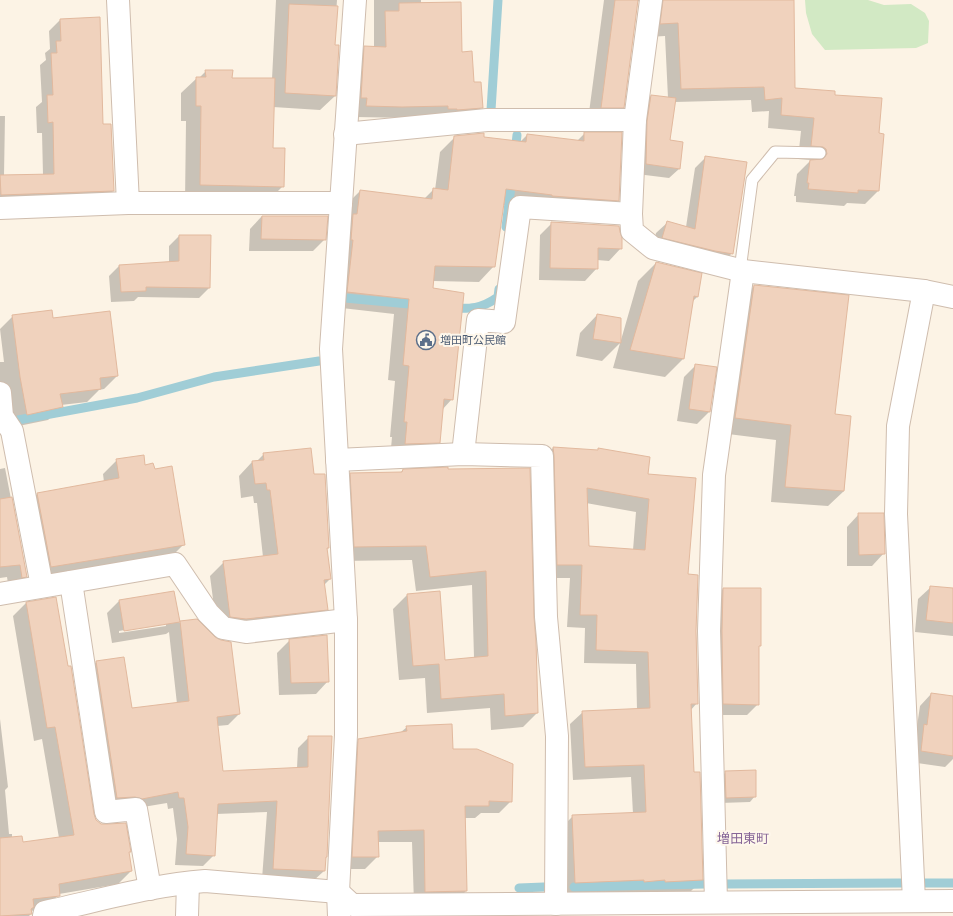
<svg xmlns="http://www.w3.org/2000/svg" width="953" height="916" font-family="'Fira Sans Condensed','Noto Sans JP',sans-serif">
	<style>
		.green { fill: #d2e9c4 }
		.shadow { fill: #0003; fill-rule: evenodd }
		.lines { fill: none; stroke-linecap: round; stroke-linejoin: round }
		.stream { stroke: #a0cdd6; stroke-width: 9 }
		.building { fill: #f0d2bd; stroke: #e2b99e; fill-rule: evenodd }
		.service-casing { stroke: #cfbdae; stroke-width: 13 }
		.minor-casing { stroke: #cfbdae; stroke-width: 24 }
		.service { stroke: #fff; stroke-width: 11 }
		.minor { stroke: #fff; stroke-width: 22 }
		.labels { text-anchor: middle; stroke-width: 4; stroke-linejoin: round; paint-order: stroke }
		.service-label { font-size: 11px; fill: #4e5e75; stroke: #fef7eb; text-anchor: start }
		.quarter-label { font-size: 13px; fill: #876697; stroke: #fef7eb }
	</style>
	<rect width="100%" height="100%" fill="#fcf3e5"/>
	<path class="green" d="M805 0H868L884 5 911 4 925 13 929 21 928 43 916 48 825 50 812 34 806 13Z"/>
	<g class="shadow">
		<path d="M276 0H337L334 46H338L335 96 320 110 273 107 272 149 283 186 267 202 185 201 186 121H181V93L197 78H199L206 71 231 79H272Z"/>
		<path d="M374 0H421V4L461 53 482 107 470 119 355 117 353 59 365 47 374 48Z"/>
		<path d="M604 0H793L794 89 834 95 878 134H882L878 191 865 204 847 203 844 206 796 202V196H794L797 174 811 160 798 159 801 131 768 128 769 111 752 112 751 100 675 102 669 140 682 143 679 169 669 178 637 174 642 105 651 96 668 98 665 36 648 37 646 3 637 1 623 107 610 120H588Z"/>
		<path d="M60 20 103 125 113 191 101 202 0 206V116H5L4 176 43 175 42 133H37L36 107 42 102 40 65 46 60 45 53 50 49 49 31Z"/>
		<path d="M584 134 618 200 603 215 503 205 494 266 479 282 433 281 432 289 452 399 442 410 439 442 424 457 390 459 392 437H390L395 381 388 380 394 314 333 307 345 206 360 191 424 199 434 189 435 190 440 152 455 137 520 142 527 135 577 141Z"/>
		<path d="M706 157 732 253 721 265 652 249 656 233 668 222 686 227 695 168Z"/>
		<path d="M262 216 325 239 313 251H249L250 229Z"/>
		<path d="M552 223 621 248 609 261 597 260V268L585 281 539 280 540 235Z"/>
		<path d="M179 236 209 288 199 298 138 297 134 301 111 302 109 276 119 266 169 263V246Z"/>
		<path d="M656 263 698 296 693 301 683 359 665 377 613 368 620 343 602 361 576 356 580 333 597 315 621 340 638 281Z"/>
		<path d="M754 286 834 415 850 417 844 491 828 506 771 502 776 440 720 433 739 301Z"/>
		<path d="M13 316 52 319 117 376 104 389 99 390 87 402 61 405V407L48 420 4 429 0 408V362H4L0 329Z"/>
		<path d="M696 365 709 412 697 424 677 421 684 377Z"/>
		<path d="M553 448 646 475 687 575 696 631 697 703 690 711 694 773 702 880 689 893 562 895 560 829 573 816 633 814 631 777 573 780 570 724 583 712 637 710 636 664 584 663 585 628 567 627 570 578H545L540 460ZM586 503 636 512 633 550 588 547Z"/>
		<path d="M264 454 313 475 328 548 326 550 330 579 324 585 327 609 313 623 217 630 210 576 224 562 263 557 257 503H254L253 496 241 498 239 476 252 462H256Z"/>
		<path d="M117 460 144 466 184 544 170 558 37 581 23 508 37 494 104 482 103 474Z"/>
		<path d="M5 468 26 576 13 589 9 590 7 577 0 578V469Z"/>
		<path d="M529 469 537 713 523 727 491 730 490 708 427 713 425 678 399 680 393 609 407 595 444 661 474 658 472 585 416 591 412 560 340 561 336 489 351 474 400 473 403 470Z"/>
		<path d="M859 514 884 553 872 566H847V527Z"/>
		<path d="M931 587 953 589V636L915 632 918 599Z"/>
		<path d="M723 589 760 645 758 647V704L747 715H713L712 600Z"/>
		<path d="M174 592 179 623 180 622 239 714 228 725 217 726 222 772 297 768 298 748 309 737 326 857 324 859V871L312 882 262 879 267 812 216 814 214 855 203 866 175 865 177 839 173 808 168 809 167 803 131 809H106L85 674 96 662 132 709 177 704 169 632 166 634 112 643 107 613 119 601ZM166 623V626L119 633V631Z"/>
		<path d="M26 603 93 814 96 821 130 851 128 853 131 871 118 884 59 894 46 909 30 911 31 914 29 916H0V719L8 787 5 790 9 834H12V838L22 843 59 838 42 739 34 741 13 616Z"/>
		<path d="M290 640 328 681 316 694 279 695 277 653Z"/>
		<path d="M931 694 953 697V759L945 767 910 762 916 733 920 706Z"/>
		<path d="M407 727 452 750 511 801 499 813H481L475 818H465L466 891 454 903 414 904 412 842H377L378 856 365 869H341L347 752 359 740 401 732Z"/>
		<path d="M726 772 755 796 750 802 720 803V778Z"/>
	</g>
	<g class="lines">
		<g class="stream">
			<path d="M491 110 498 0"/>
			<path d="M515 153 517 135"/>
			<path d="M506 227 512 178"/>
			<path d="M345 298 420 305"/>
			<path d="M450 308C471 309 481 309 498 297L499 289"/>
			<path d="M18 420 137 398 214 377 319 361"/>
			<path d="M923 883H953"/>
			<path d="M724 884 901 883"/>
			<path d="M574 887 704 884"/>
			<path d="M519 888 544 887"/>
		</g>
	</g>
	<g class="building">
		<path d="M615 0H638L624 108H601Z"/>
		<path d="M663 0H794L795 88 835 91V95L882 98 879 133 884 134 879 191 858 190V193L808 189 809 183H807L810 160 823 159 827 154 826 149 823 147 811 146 814 118 781 115 782 98 765 100 764 87 681 89 678 23 660 24Z"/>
		<path d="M461 2 462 52 472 51 474 82H481L483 108 457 110V109H448V106L402 107 366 106 367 98H361L364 46 386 47 385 11H399V3Z"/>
		<path d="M289 4 338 6 335 45H339L336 96 285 93Z"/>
		<path d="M100 17 103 124H111L114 191 1 195 0 175 54 174 53 122 48 123 47 95H53L51 53H57L56 41H61L60 19Z"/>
		<path d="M205 70H233L232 78H275L273 148H285L284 187 200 185 201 106H196V77H206Z"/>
		<path d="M651 95 676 98 670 140 683 142 680 169 646 164 647 121Z"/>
		<path d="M584 132H622L619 201 552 196V195L506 189 495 267 435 266 433 288 464 293 453 400 444 399 440 443 405 444 407 422H404L409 366 403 365 409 299 347 292 353 240H351L353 214H357L360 190 432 199 433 188 448 190 454 136 484 133V137L526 142 527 134 584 141Z"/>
		<path d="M705 156 747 162 733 254 715 251 662 238 667 221 695 229Z"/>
		<path d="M262 216H328L326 240 261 239Z"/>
		<path d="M551 222 619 226 620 232 622 238V249L598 248V269L550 268Z"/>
		<path d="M179 235H211L210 288 146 287V291L121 292 119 265 179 261Z"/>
		<path d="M656 262 702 273 698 297 694 296 684 359 630 350Z"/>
		<path d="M754 285 849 295 835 414 851 416 844 491 785 487 791 425 735 418Z"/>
		<path d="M52 310 53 318 110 311 118 376 100 378 101 389 60 394 63 407 27 415 20 377 12 315Z"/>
		<path d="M597 314 621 318V343L593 339Z"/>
		<path d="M695 364 717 367 710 412 689 409Z"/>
		<path d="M553 447 598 450V448L650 457 648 474 696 478 688 574 698 575 696 631 698 704H691L694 772H700L703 880 665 882V880L644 882V880L575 883 572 815 646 812 644 765 585 767 582 711 650 708 648 652 596 650 597 615H580L582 565H557L554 456ZM587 488 649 499 645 550 589 546Z"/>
		<path d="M311 448 314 474H325L329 548H327L331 579 324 580 328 610 246 619 230 617 223 561 278 554 270 490H267L266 483 255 484 252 461 264 460 263 453Z"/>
		<path d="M144 455 145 465 153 463 155 469 172 466 185 545 51 567 37 493 119 478 116 459Z"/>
		<path d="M448 467V469L530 468 534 617 536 641 538 713 505 716 504 694 441 699 439 664 413 666 407 594 440 591 445 660 488 656 486 571 430 577 426 546 354 547 350 473 402 472 403 469Z"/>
		<path d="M12 497 27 577 22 578 20 565 0 567V499Z"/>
		<path d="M858 513H884L885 554 859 555Z"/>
		<path d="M930 586 953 588V623L926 620Z"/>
		<path d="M723 588H761V646H759V705L723 704 722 631Z"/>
		<path d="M174 591 180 622 124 631 119 600Z"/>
		<path d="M56 597 68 666H71L94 814 96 820 101 824H107L126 823 131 852H129L132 871 59 884 60 896 33 899 34 907 31 909 32 914 0 916V838L22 836 23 842 74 835 55 727 47 728 26 602Z"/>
		<path d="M197 619 215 637 221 640 231 642 240 714 217 717 223 771 308 767V736H332L327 857H326L325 871 273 869 277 801 218 804 215 856 186 854 188 827 184 798H179L178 792 142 799 135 797 117 798 96 661 124 657 132 708 189 701 180 621Z"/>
		<path d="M327 635 329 682 291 683 289 639Z"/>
		<path d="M931 693 953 696V756L921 751 924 724 927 725Z"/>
		<path d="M452 724 453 749H477L513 764 512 802 489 801V806H465L467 891 425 892 424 830 378 831 379 857H352L358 739 407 731 406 726Z"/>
		<path d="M756 770V797L726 798 725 771Z"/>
	</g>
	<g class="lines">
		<defs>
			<path id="service" d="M740 270 752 180 775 152 820 153"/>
			<g id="minor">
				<path d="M651 0 635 120 631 214 632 231 653 248 743 271 924 291 953 297"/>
				<path d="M345 134 487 120H635"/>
				<path d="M128 203H341"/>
				<path d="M0 208 128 203 118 0"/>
				<path d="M0 393 2 416 12 431 42 586"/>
				<path d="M463 454 478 320 504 322 520 207 631 214"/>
				<path d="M337 460 463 454 542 456 546 617 557 736 556 904"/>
				<path d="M71 582 106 812 136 809 150 889"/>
				<path d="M0 594 175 564 208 613 223 628 246 632 346 620"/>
				<path d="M914 901 896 514 898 426 924 291"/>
				<path d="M716 902 709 631 714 475 743 271"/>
				<path d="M44 916 45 912C98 901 151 885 205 881L338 892 352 905 953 901"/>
				<path d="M187 916 188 883"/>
				<path d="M339 916 338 892 346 735V620L331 349 355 0"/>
			</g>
		</defs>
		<use href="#service" class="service-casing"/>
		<use href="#minor" class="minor-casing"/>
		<use href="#service" class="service"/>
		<use href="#minor" class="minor"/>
	</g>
	<defs>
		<symbol id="civic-ring" viewBox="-11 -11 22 22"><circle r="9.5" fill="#fef7eb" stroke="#5c6f8a" stroke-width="1.5"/><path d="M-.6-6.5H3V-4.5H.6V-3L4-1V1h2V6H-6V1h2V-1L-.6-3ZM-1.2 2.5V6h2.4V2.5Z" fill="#5c6f8a"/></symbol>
	</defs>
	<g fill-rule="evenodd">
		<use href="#civic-ring" x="415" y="329" width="22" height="22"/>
	</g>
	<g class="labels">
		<g class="service-label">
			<text x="440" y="344">増田町公民館</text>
		</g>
		<g class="quarter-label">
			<text x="743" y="843">増田東町</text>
		</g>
	</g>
</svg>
